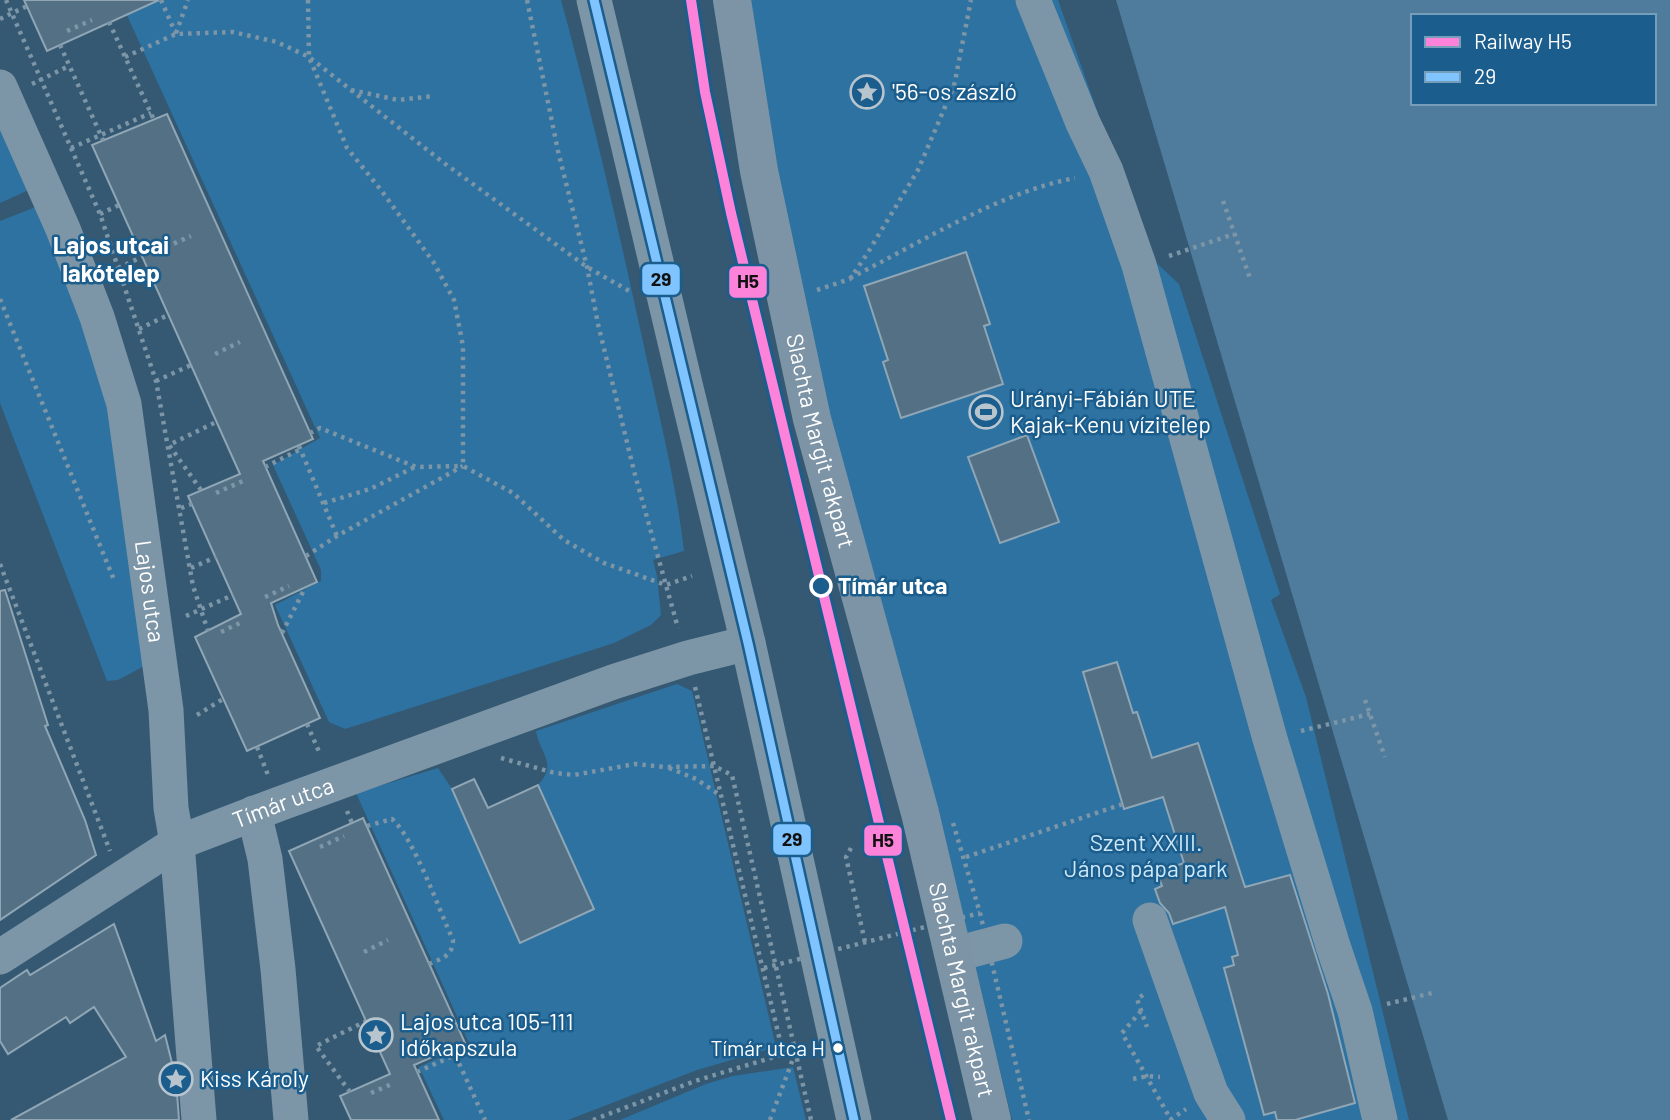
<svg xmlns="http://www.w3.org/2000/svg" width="1670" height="1120" font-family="Barlow,sans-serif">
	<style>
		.green { fill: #2d72a1 }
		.water { fill: #4f7c9d; fill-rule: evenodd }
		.building { fill: #537084; stroke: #90a6b5; stroke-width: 2 }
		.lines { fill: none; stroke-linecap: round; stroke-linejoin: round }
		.path { stroke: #7c95a7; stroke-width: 4.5; stroke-dasharray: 3.5 5; stroke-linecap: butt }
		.minor { stroke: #7c95a7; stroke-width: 35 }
		.major { stroke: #7c94a5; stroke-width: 38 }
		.path-bridge { stroke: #7c95a7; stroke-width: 4.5; stroke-dasharray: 3.5 5; stroke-linecap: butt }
		.bus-1-casing { stroke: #1b5d8c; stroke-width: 14 }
		.bus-1 { stroke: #80c4ff; stroke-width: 9 }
		.rail-1-casing { stroke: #1b5d8c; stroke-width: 16 }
		.rail-1 { stroke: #fc83d9; stroke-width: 10 }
		.stop-dot { fill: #1b5d8c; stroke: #fff; stroke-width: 3.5 }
		.bus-dot { fill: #fff; stroke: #1b5d8c; stroke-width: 2.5 }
		.labels { text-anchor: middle; stroke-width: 5; stroke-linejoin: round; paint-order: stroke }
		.bus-label { font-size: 21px; fill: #fff; stroke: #1b5d8c; text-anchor: end }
		.poi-label { font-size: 23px; fill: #fff; stroke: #1b5d8c; text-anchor: start }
		.street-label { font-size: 23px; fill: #fff; stroke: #1b5d8c }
		.stop-label { font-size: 23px; font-weight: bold; fill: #fff; stroke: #1b5d8c; text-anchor: start }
		.park-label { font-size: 23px; fill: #cde8f9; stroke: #1b5d8c }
		.neighbourhood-label { font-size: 24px; font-weight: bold; fill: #fff; stroke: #1b5d8c }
		.line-badge { stroke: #1b5d8c; stroke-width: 2.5 }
		.pale-badge-label { font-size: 19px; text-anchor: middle; font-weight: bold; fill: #111 }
	</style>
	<rect width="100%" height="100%" fill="#355972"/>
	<g class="green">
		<path d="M120 0H561C592 113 618 227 643 342 658 411 676 481 684 551L653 560 657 576 661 615 651 625 614 643 345 729 329 722 275 605 321 581V570L273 465 320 438Z"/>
		<path d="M746 0H1058L1148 255 1179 284 1280 594 1271 600 1306 697 1409 1120H1012L934 797 771 220Z"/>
		<path d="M0 120 31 189 0 203Z"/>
		<path d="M38 206 114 413 150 663 118 680 107 681 0 403V221Z"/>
		<path d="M677 684 692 691 776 1047 697 1070 568 1120H444L419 1067 469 1043 356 793 438 768 452 789 520 942 594 909 538 785C558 764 540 754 536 731Z"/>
		<path d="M793 1067 806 1120H620L706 1084 733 1076Z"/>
	</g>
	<path class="water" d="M1116 0H1670V1120H1448ZM1413 16H1654V103H1413Z"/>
	<g class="building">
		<path d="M24 0H159L47 51Z"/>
		<path d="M167 114 313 439 263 461 317 582 271 603 278 625 320 718 247 751 195 637 241 614 188 496 240 474 92 145Z"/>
		<path d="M966 252 990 324 984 326 1003 384 901 418 883 362 888 360 864 286Z"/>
		<path d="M1027 435 1059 522 1000 543 968 457Z"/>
		<path d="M5 590 48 725 45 726 85 820 96 855 0 920V591Z"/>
		<path d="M1117 662 1133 713 1137 712 1152 758 1198 743 1245 887 1290 875 1328 994 1355 1103 1295 1120H1277L1275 1112 1264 1115 1224 968 1234 965 1232 957 1238 955 1225 907 1173 924 1169 913 1160 903 1155 889 1162 886 1157 872 1184 863 1163 797 1124 809 1083 672Z"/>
		<path d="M474 779 488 808 538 785 594 909 520 943 452 789Z"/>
		<path d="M363 818 465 1043 414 1065 439 1120H351L340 1096 390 1074 289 851Z"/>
		<path d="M114 924 156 1041 165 1035 176 1079 179 1120H11L126 1057 94 1007 70 1023 66 1017 8 1054 0 1041V988L27 970 30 975Z"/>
	</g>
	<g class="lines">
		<g class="path">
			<path d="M6 0 100 214 156 381 193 586 208 631"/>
			<path d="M161 0 176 34"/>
			<path d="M308 0 309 57 347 148 381 190 434 263 454 300 463 346V466L513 493 564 540 604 563 666 585 692 576"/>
			<path d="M527 0 558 151 587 267 598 324 634 471 678 628"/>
			<path d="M0 19 27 6"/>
			<path d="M109 22 154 120"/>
			<path d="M67 31 92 20"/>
			<path d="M176 33 188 0"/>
			<path d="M60 45 103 140"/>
			<path d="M125 57 176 34 233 32 277 42 309 57 444 163 587 267 631 292"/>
			<path d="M32 84 69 66"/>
			<path d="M351 90 398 100 434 96"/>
			<path d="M71 148 151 113"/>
			<path d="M1223 201 1251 281"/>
			<path d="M100 214 119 205"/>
			<path d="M166 247 191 236"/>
			<path d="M1169 256 1234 234"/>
			<path d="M118 268 142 257"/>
			<path d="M850 278C921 243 997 193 1075 178"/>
			<path d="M817 290 850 279 867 254 918 170 954 86 971 0"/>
			<path d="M0 299 114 580"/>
			<path d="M139 329 168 315"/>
			<path d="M215 354 240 342"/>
			<path d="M156 381 191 365"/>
			<path d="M310 433 320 428 416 467 462 466"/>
			<path d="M299 446 337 536"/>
			<path d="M265 467 301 449"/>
			<path d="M201 490 169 445 216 422"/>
			<path d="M216 493 243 481"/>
			<path d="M324 503 370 489 415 467"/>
			<path d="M181 508 192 504"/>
			<path d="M306 556 337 536 463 466"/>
			<path d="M0 564 110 851"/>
			<path d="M191 568 216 557"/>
			<path d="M265 597 289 586"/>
			<path d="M186 616 233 595"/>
			<path d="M221 632 244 621"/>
			<path d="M282 633 305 588"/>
			<path d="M695 687 783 1053"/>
			<path d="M1365 700 1385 757"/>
			<path d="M197 715 223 699"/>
			<path d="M307 724 320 754"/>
			<path d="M1301 731 1370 714"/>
			<path d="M257 747 268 775"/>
			<path d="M501 758 555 773 574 775 635 764 665 767 714 766 732 775 811 1120"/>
			<path d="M669 768 696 779 720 795"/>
			<path d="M347 811 352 823"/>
			<path d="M367 826 392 819C414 838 439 910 453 940 453 956 442 958 429 964"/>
			<path d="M320 847 344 836"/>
			<path d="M851 848 846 857 865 942"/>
			<path d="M966 857 1123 804"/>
			<path d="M364 952 388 940"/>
			<path d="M1143 995 1137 999 1147 1027"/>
			<path d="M1387 1004 1432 993"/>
			<path d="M1141 1011 1122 1033 1171 1120"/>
			<path d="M452 1048 485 1120"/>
			<path d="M417 1072 455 1055"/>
			<path d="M1133 1079 1148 1076 1160 1077"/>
			<path d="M350 1092 316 1046 366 1021"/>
			<path d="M371 1093 394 1083"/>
			<path d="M593 1120 695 1081 797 1050"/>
			<path d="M770 1120 796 1051"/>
			<path d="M1170 1120 1186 1109"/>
		</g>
		<g class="minor">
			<path d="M594 0 686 388 748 643 854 1120"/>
			<path d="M1033 0 1083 123 1106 171 1139 265 1270 739 1333 946 1355 1011 1380 1120"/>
			<path id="s1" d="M0 87 63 229 97 317 124 404 166 710 171 808 177 843 199 1120"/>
			<path d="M254 813 265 859 278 969 291 1120"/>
			<path d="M1150 920 1211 1093 1228 1120"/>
			<path d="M953 955 1005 941"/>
			<path id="s2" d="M0 957 177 843 279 804 613 682 688 658 748 643"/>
		</g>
		<path class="major" id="s3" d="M732 0 759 171 812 419 920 813 992 1120"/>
		<g class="path-bridge">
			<path d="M953 823 980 913 1029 1120"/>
			<path d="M764 968 980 913"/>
		</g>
		<defs>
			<path id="bus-1" d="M594 0 748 643 854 1120"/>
		</defs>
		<use href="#bus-1" class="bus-1-casing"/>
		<use href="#bus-1" class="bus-1"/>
		<defs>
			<path id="rail-1" d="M691 0 705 92 731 213 951 1120"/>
		</defs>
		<use href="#rail-1" class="rail-1-casing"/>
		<use href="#rail-1" class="rail-1"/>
	</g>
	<defs>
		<symbol id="sight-ring" viewBox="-11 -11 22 22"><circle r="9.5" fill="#1b5d8c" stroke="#b8c5ce" stroke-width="1.5"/><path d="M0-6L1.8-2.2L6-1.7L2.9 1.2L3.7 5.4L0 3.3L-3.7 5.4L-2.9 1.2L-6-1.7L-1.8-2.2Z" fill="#b8c5ce"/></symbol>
		<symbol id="stadium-ring" viewBox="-11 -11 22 22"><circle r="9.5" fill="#1b5d8c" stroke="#b8c5ce" stroke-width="1.5"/><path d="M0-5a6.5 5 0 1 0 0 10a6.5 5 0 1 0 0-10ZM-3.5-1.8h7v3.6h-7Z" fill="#b8c5ce"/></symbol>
	</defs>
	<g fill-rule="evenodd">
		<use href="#sight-ring" x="848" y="73" width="38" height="38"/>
		<use href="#stadium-ring" x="967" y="393" width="38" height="38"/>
		<use href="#sight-ring" x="357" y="1016" width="38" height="38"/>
		<use href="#sight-ring" x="157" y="1060" width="38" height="38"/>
	</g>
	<circle class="stop-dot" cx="821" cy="586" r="10"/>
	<circle class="bus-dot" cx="838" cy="1048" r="6"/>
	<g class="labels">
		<g class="bus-label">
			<text x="825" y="1056">Tímár utca H</text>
		</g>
		<g class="poi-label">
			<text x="892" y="100">'56-os zászló</text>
			<text x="1010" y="407">Urányi-Fábián UTE<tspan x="1010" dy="26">Kajak-Kenu vízitelep</tspan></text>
			<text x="400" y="1030">Lajos utca 105-111<tspan x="400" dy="26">Időkapszula</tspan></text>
			<text x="200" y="1087">Kiss Károly</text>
		</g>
		<g class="street-label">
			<text dy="8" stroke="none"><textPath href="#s3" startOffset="450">Slachta Margit rakpart</textPath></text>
			<text dy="8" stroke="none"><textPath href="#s1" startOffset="530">Lajos utca</textPath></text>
			<text dy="8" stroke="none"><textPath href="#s2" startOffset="324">Tímár utca</textPath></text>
			<text dy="8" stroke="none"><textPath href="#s3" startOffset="1017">Slachta Margit rakpart</textPath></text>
		</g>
		<g class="stop-label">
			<text x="838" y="594">Tímár utca</text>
		</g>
		<g class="park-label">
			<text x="1146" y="851">Szent XXIII.<tspan x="1146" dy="26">János pápa park</tspan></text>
		</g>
		<g class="neighbourhood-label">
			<text x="111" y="254">Lajos utcai<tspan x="111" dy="28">lakótelep</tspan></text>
		</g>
	</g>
	<g class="line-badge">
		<rect x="641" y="263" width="40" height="33" rx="7" fill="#80c4ff"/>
		<rect x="728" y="265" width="40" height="34" rx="7" fill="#fc83d9"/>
		<rect x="772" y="823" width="40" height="33" rx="7" fill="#80c4ff"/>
		<rect x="863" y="824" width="40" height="33" rx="7" fill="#fc83d9"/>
	</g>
	<g class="pale-badge-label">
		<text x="661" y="286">29</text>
		<text x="748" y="288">H5</text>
		<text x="792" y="846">29</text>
		<text x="883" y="847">H5</text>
	</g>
	<rect x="1411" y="14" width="245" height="91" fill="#1b5d8c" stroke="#769eba" stroke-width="2"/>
	<rect x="1425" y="37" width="35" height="10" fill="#fc83d9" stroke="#769eba" stroke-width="2"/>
	<text x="1474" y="49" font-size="21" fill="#ffffff">Railway H5</text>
	<rect x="1425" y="72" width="35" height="10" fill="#80c4ff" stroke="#769eba" stroke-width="2"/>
	<text x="1474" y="84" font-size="21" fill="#ffffff">29</text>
</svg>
